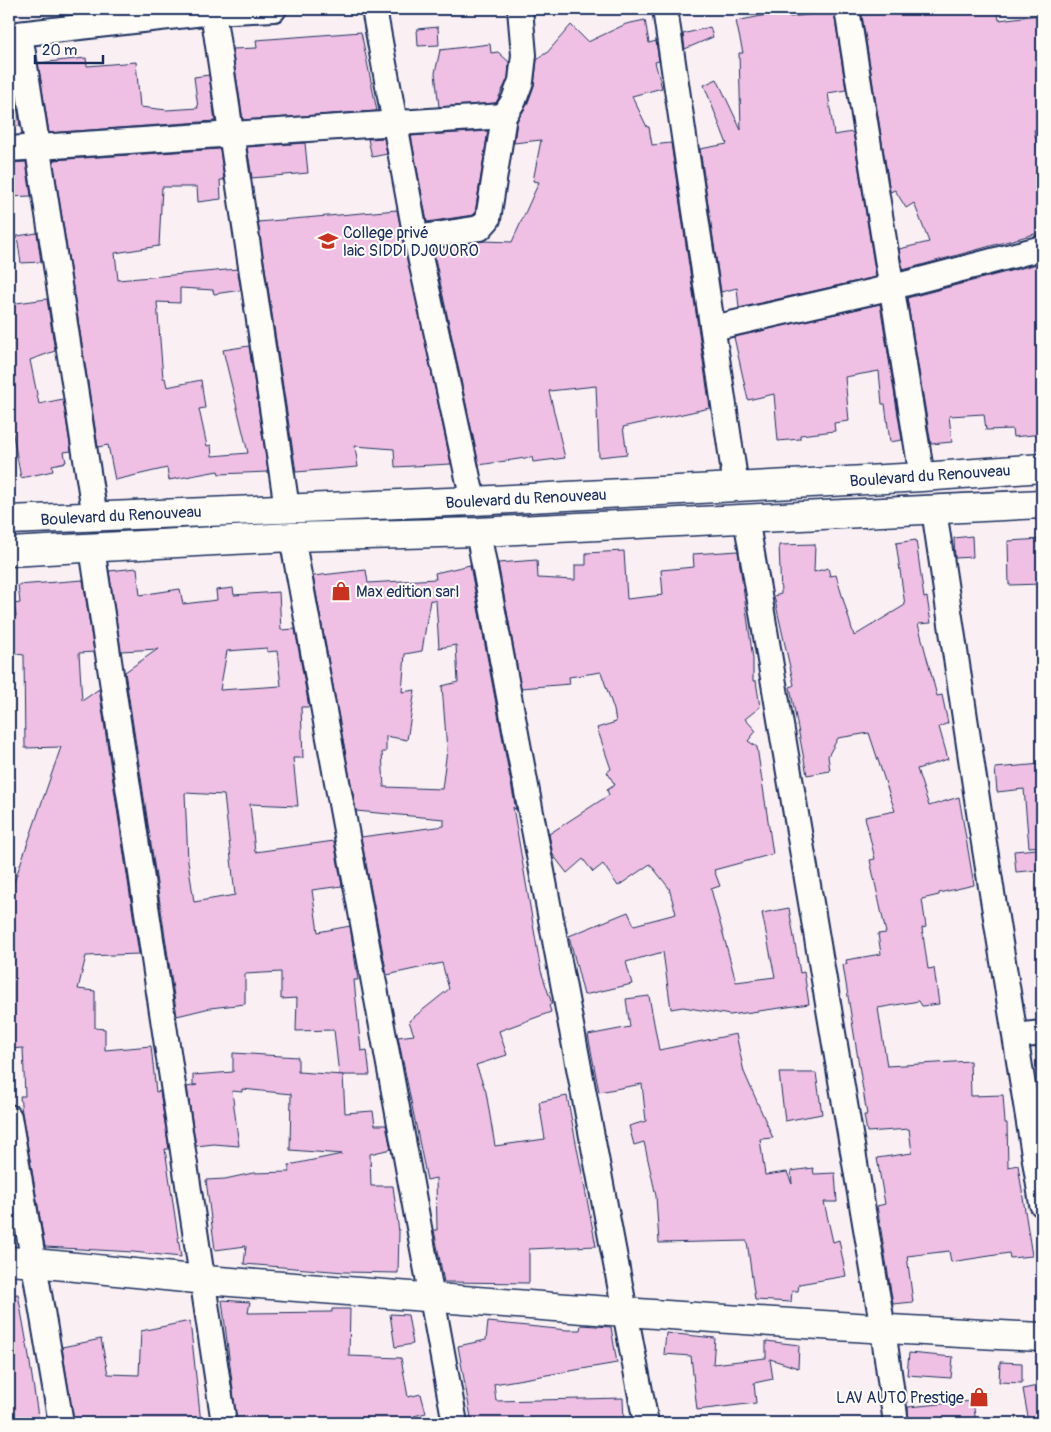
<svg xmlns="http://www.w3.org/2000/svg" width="1051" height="1432" font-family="Pangolin,sans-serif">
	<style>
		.building { fill: #efc0e3; stroke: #1b2f5e; fill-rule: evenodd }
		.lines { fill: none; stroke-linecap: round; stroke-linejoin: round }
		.minor-casing { stroke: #1b2f5e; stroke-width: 28 }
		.secondary-casing { stroke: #1b2f5e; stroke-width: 31 }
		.primary-casing { stroke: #1b2f5e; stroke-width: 31 }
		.minor { stroke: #fdfcf7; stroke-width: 24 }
		.secondary { stroke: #fdfcf7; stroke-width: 28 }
		.primary { stroke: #fdfcf7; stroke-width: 28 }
		.labels { text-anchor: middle; stroke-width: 4; stroke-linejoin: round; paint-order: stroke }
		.poi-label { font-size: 16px; fill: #1b2f5e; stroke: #fdfcf7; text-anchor: start }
		.street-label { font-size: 16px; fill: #1b2f5e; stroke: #fdfcf7 }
	</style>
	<rect width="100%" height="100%" fill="#faf0f3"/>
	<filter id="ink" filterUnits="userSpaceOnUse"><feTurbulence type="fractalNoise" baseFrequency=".02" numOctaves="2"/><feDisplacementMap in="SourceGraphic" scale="10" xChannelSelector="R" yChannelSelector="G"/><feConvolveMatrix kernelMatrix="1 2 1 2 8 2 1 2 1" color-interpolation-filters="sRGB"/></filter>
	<g filter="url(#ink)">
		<g class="building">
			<path d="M861 9H997L999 20 1039 15 1042 39V114H1036L1038 129 1034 130 1042 167V232L903 270 899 249 929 242 914 203 906 208 895 190 890 192Z"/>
			<path d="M787 11 789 17 834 12 846 90 828 93 834 135 853 132 876 277 739 308 737 288 721 292 700 149 727 144 704 85 717 79 741 130 739 53H743L736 21Z"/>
			<path d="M645 20 649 43 656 41 659 61 655 62 662 88 632 96 647 127H649L652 145 671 143 710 408 623 427 627 454 599 457 596 386 549 391 565 458 533 462 532 457 479 465 433 249 484 241 512 242 539 182 533 181 541 140 514 143 517 121 527 105 534 86 537 60 544 54H546L571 25 588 42 626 24Z"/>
			<path d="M438 27 439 45 418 46 417 29Z"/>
			<path d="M710 27 713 37 685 49 683 34Z"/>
			<path d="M361 32 377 111 243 120 232 49 257 48 256 40Z"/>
			<path d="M490 44 491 53 498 52 509 62 508 78 496 103 439 107 435 73 440 50Z"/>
			<path d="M86 58 87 66 136 62 140 107 167 110 198 108 194 77 209 75 215 121 49 133 38 63Z"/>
			<path d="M14 84 20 126 9 127V85Z"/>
			<path d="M488 131 475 213 473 215 427 222 411 136Z"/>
			<path d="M384 138 387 154 372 157 368 139Z"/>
			<path d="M305 143 308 173 252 178 247 147Z"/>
			<path d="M220 149 224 180H220L221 199 198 202 197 187H162L159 246 115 253 118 280 237 269 241 290 214 294 213 290 180 288V303L157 302 163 378H165L167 387 201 380 205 408 199 409 207 446 211 445 212 456 248 453 223 350 249 346 268 472 219 474 218 471 169 480 167 468 115 480 108 445 98 447 53 160Z"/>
			<path d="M26 162 31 196 9 197V163Z"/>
			<path d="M397 210 451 464 395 467 394 449 355 446 358 467 296 472 258 222Z"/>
			<path d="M37 233 41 262 21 263 17 236Z"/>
			<path d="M1037 264 1040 297H1042V434L1013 437 1012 429 986 430 984 414 949 416 952 442 931 444 907 298Z"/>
			<path d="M47 299 55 351 30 360 39 404 63 399 71 451 64 452 66 462 52 465 53 471 21 478 11 424 9 425V304Z"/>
			<path d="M880 304 902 440 890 442 885 404H882L879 371 845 377 849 421 834 423 835 431 800 435V439L778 441 774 394 748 400 734 337Z"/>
			<path d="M972 536 973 557 955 558 954 538Z"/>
			<path d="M1042 539V584L1009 585 1008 541Z"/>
			<path d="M916 540 924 598 927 597 931 623 918 624 937 696 942 695 948 723 939 727 948 759 917 769 929 806 959 797 974 885 939 893V895L922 899 926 927 922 928 928 969 934 968 939 1004 922 1006 919 1001 878 1008 887 1066 970 1061 971 1096 1003 1095 1005 1123H1007L1008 1167 1018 1165 1032 1256 1010 1258 1009 1253 951 1262 949 1251 907 1256 913 1302 893 1304 877 1206 885 1204 877 1158 912 1153 909 1129 867 1132 864 1115H867L843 965 847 964 846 960 881 954 878 934 886 933 870 860 875 859 865 817 895 811 869 733 838 738 828 756 830 771 807 775 790 687 794 685 774 596 781 594 779 545 815 544 814 572 828 568 830 576 836 575 854 636 905 605 896 543Z"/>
			<path d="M624 551 627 599 663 595 661 570 694 567 693 554 738 551 753 659V681H756L760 707 745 719 756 731 748 741 757 747 773 854 714 870 720 886 711 889 736 982 775 977 762 913 789 908 800 973 804 972 809 1004 730 1015 683 1007 671 1009 663 952 626 962 632 984 584 995 569 936 628 912 634 925 676 914 669 888 650 864 618 886 603 864 593 872 583 859 567 873 553 855 549 834 609 795 607 790 615 785 607 772 611 769 597 728 616 722 614 710 601 672 569 677 570 684 521 688 498 563 537 560 538 578 575 580V565H586V553Z"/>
			<path d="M470 565 516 810 513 807 541 971 552 1004 549 1005 551 1012 499 1031 507 1055 476 1065 486 1092 495 1146 545 1139 539 1102 567 1096 596 1246 529 1249V1283L444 1282 434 1230H437L436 1178 427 1180 398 1037 414 1035 409 1021 449 989 442 963 387 975 361 837 444 826V819L356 811 313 576 366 570 368 583 436 579 435 573ZM430 600 436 601 439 648 456 645 458 682 442 686 447 750 442 789 384 787 382 752H386V736L407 740 415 690 402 692 405 654 422 651Z"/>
			<path d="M137 568 140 595 180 589 183 604 217 600 216 590 233 588 234 595 279 592 281 630 295 629 309 707H301L303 758H293L298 806 250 804 255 852 334 841 342 886 312 890 318 932 350 926 358 980H354L361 1051 367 1050 370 1075H339L334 1030 296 1031 297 998 281 999V972L245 974V1004L210 1008 177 1016 125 672 158 649 121 651 109 571ZM267 648V652L277 651 281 686 220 690 227 651ZM185 793 224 795 235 895 194 902 188 861Z"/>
			<path d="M83 580 94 652 79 653 82 701 99 689 139 954 86 956 78 989 95 991V1028L105 1029V1050L151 1046 156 1092 160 1091 169 1149H165L181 1257 133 1252 45 1247 22 1113 20 1096H25L23 1048 9 1049 11 891 61 747 25 748 24 655 9 653V619L16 616 14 604 20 603 18 585Z"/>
			<path d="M1042 764V846L1029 847 1024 789 997 792 995 768Z"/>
			<path d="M1037 849 1039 870 1016 872 1014 851Z"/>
			<path d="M649 996 659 1050 736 1034 744 1072 773 1138 760 1139 765 1175 787 1172 792 1184 791 1171 813 1168 814 1174 835 1173 837 1202H824L833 1242 839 1240 846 1276 799 1284 798 1291H792L791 1302 755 1300 747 1241 659 1243 656 1196 644 1142 634 1145 629 1126 646 1121 642 1084 599 1092 588 1035 630 1027 626 999Z"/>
			<path d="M233 1053 298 1057V1072L343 1075 345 1113 373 1111 375 1125H386L391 1149 370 1154 371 1186H393L399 1232 398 1273 344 1272 244 1264 246 1246 215 1250 206 1180 225 1179 253 1173 289 1172V1165L342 1154 290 1150 291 1094 242 1089V1092L232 1091 239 1146 214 1144 196 1146 187 1087 197 1085H193V1075L233 1072Z"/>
			<path d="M779 1073H816L822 1114 785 1121Z"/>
			<path d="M18 1294 28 1350 39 1423H9V1295Z"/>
			<path d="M222 1300 250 1302 248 1313 332 1312V1309H350L349 1356 401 1358 408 1397 421 1394 426 1413 414 1416 415 1423H237Z"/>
			<path d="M390 1314 408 1315 413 1344 395 1347Z"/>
			<path d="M190 1321 201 1423H74L62 1347 101 1339 108 1374 139 1375 141 1331Z"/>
			<path d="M488 1322 567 1330H580L581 1325 611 1327 617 1363 494 1384 496 1401 623 1398 624 1423H472L458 1346 486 1340Z"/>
			<path d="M666 1333 715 1338 713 1364 766 1358V1341L799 1345 798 1368 770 1359 773 1379 754 1383 756 1403 697 1410 691 1356 664 1354Z"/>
			<path d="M909 1353 953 1357 951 1378 907 1375Z"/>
			<path d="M1000 1362 1022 1363V1383L999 1382Z"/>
			<path d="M1042 1385V1423H1029L1023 1389Z"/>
			<path d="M973 1401 976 1423H909L908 1407Z"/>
		</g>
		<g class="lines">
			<defs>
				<g id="minor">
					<path d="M374 9 416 238 473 501"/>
					<path d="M665 9 736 486"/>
					<path d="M847 9 922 477"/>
					<path d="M213 12 287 508"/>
					<path d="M20 34 95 517"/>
					<path d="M9 35 213 12 274 9"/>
					<path d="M9 149 504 116"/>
					<path d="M416 238 480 228 488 219 504 116 514 100 521 81 524 55 520 9"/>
					<path d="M713 328 893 287 1042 248"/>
					<path d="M934 510 979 812 1042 1204"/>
					<path d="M746 518 883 1329 896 1423"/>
					<path d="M478 532 646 1423"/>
					<path d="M292 537 455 1423"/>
					<path d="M92 548 224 1423"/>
					<path d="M1016 1036 1042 1033"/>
					<path d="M9 1117 61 1423"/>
				</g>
				<path id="secondary" d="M9 1261C75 1266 140 1274 206 1280 484 1302 763 1324 1042 1337"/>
				<g id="primary">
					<path d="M9 520 473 501 922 477 1042 468"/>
					<path d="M9 552 292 537 478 532 1042 504"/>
				</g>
			</defs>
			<use href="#minor" class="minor-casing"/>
			<use href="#secondary" class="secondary-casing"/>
			<use href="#primary" class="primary-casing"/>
			<use href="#minor" class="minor"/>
			<use href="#secondary" class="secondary"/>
			<use href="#primary" class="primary"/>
		</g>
	</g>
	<defs>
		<symbol id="school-bare" viewBox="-9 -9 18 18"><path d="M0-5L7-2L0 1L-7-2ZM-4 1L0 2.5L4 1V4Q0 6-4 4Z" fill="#c8321e" stroke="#fdfcf7" stroke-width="2.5" paint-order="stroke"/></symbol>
		<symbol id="shop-bare" viewBox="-9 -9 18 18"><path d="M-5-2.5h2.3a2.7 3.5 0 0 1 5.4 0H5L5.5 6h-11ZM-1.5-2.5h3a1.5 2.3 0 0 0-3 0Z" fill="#c8321e" stroke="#fdfcf7" stroke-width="2.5" paint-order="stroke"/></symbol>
	</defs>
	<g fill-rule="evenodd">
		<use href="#school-bare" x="314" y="227" width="28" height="28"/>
		<use href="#shop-bare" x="327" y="577" width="28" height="28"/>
		<use href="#shop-bare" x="965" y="1383" width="28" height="28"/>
	</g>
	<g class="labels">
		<g class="poi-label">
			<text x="343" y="238">College privé<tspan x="343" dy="18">laic SIDDI DJOUORO</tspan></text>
			<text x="356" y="597">Max edition sarl</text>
			<text x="964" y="1403" text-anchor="end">LAV AUTO Prestige</text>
		</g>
		<g class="street-label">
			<text transform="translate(930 475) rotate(-4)" y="6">Boulevard du Renouveau</text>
			<text transform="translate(526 498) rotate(-3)" y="6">Boulevard du Renouveau</text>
			<text transform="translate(121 515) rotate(-3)" y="6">Boulevard du Renouveau</text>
		</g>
	</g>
	<rect width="1051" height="1432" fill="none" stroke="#fdfcf7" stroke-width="30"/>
	<rect x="15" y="15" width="1021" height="1402" fill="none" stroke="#1b2f5e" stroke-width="2" filter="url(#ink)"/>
	<path d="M35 55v8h68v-8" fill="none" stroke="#1b2f5e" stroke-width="2.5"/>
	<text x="42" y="55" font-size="15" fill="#1b2f5e" stroke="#fdfcf7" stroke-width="4" paint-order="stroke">20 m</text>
</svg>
